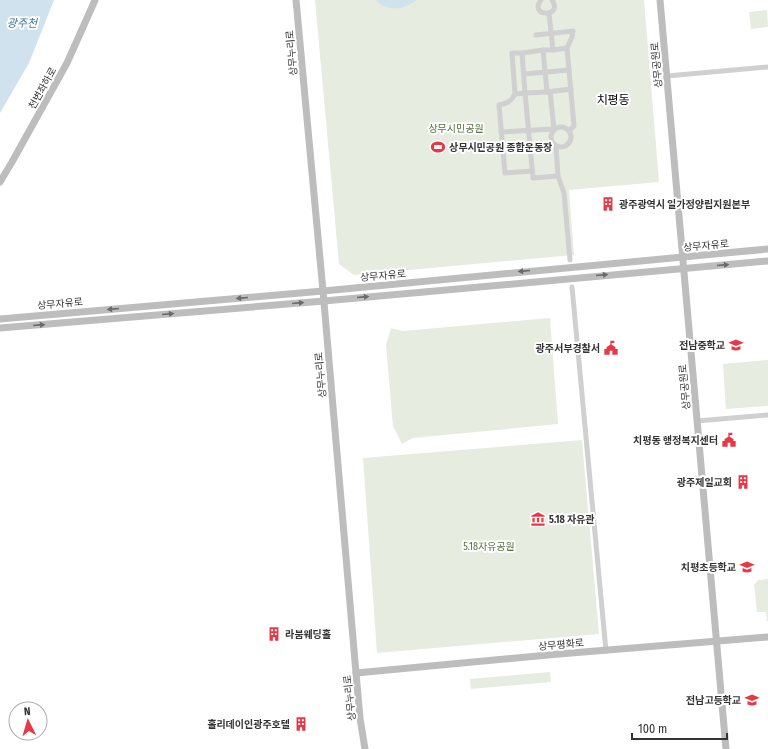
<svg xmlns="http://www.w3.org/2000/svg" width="768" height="749" font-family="'Fira Sans Condensed','Noto Sans KR',sans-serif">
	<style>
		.green { fill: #e6ecdf }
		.water { fill: #cfe2ee }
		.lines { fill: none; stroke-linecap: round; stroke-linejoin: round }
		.street { stroke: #d0d0d0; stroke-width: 5 }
		.secondary { stroke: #bdbdbd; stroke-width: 7 }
		.oneway { fill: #6a6a6a }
		.labels { text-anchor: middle; stroke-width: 4; stroke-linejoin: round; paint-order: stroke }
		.street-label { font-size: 10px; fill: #333; stroke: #fff }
		.park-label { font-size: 10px; fill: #56703f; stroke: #fff }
		.poi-label { font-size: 10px; font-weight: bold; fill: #333; stroke: #fff; text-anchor: end }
		.water-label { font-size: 11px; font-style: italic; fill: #3f7597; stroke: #fff }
		.quarter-label { font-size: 12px; fill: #000; stroke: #fff }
	</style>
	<rect width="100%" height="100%" fill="#fff"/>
	<g class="green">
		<path d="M315 0H644L659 182 569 190 574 255 354 275 339 264Z"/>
		<path d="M767 10 768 27 751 29 749 12Z"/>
		<path d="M550 318 558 424 413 438 402 444 393 426 386 345 391 328 403 331Z"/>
		<path d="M768 360V406L726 409 723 364Z"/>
		<path d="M582 440 599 634 377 653 363 458Z"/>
		<path d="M768 579V621H767L766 612H757L754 584 756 583 758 580Z"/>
		<path d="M550 672 551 682 471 689 470 679Z"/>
	</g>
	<g class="water">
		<path d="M0 0H54L29 63 0 113Z"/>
		<path d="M376 0H417C405 9 387 13 376 0Z"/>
	</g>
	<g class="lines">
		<g class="street">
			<path d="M541 0C528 17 564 18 552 0"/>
			<path d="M549 13 553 50H543L547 92 571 89"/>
			<path d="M536 35 573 31 572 37 567 48"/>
			<path d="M543 50 522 53 525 93 547 92"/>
			<path d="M553 50 567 48 574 126 569 131"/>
			<path d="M522 53H512L515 94 525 93 533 178 558 176"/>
			<path d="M524 74 569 70"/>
			<path d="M667 76 768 67"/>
			<path d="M515 94C511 102 507 103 499 105L505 173 532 171"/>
			<circle cx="561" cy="137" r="10"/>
			<path d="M501 132 554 129 550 91"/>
			<path d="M556 147 558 176 564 193 570 260"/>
			<path d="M572 287 606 651"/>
			<path d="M697 421 768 415"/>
		</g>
		<g class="secondary">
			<path d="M296 0 323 291 356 673 360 718 365 749"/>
			<path d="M660 0 726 749"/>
			<path d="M0 182 12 162 67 63 92 7 95 0"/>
			<path d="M0 319 323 291 768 249"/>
			<path d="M0 328 324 301 768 261"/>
			<path d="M356 673 559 654 768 637"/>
		</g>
	</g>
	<defs><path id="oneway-solid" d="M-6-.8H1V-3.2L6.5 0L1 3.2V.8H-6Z"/></defs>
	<g class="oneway">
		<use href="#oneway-solid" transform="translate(723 265) rotate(-5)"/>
		<use href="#oneway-solid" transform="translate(524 271) rotate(175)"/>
		<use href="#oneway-solid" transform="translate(602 275) rotate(-5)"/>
		<use href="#oneway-solid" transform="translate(363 297) rotate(-5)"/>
		<use href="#oneway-solid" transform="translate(242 298) rotate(175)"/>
		<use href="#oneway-solid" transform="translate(298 303) rotate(-5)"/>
		<use href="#oneway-solid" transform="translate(113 309) rotate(175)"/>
		<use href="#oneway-solid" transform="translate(168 314) rotate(-5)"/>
		<use href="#oneway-solid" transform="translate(39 325) rotate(-5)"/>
	</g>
	<defs>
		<symbol id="stadium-bare" viewBox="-9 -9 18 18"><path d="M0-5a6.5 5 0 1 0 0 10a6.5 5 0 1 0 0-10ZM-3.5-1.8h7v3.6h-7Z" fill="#e63946" stroke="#fff" stroke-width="2.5" paint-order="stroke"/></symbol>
		<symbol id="building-bare" viewBox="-9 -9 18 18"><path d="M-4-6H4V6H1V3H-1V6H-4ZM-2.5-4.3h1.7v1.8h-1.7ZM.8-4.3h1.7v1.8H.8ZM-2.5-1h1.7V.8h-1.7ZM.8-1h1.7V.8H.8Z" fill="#e63946" stroke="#fff" stroke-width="2.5" paint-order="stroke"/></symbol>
		<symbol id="school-bare" viewBox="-9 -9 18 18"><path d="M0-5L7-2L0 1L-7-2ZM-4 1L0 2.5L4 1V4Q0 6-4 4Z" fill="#e63946" stroke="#fff" stroke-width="2.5" paint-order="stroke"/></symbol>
		<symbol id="civic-bare" viewBox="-9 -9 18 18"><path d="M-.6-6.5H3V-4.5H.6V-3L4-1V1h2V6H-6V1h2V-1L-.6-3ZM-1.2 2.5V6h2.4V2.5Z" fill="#e63946" stroke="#fff" stroke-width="2.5" paint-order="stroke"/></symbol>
		<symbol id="museum-bare" viewBox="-9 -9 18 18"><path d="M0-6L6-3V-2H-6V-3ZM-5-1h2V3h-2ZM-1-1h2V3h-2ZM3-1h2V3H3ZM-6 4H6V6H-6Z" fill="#e63946" stroke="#fff" stroke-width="2.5" paint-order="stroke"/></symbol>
	</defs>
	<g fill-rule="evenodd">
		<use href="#stadium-bare" x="428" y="137" width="20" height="20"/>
		<use href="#building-bare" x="598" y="194" width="20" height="20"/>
		<use href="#school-bare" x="726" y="335" width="20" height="20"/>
		<use href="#civic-bare" x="601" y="338" width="20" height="20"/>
		<use href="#civic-bare" x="719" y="430" width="20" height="20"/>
		<use href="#building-bare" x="733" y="472" width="20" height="20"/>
		<use href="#museum-bare" x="528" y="509" width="20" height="20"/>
		<use href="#school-bare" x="737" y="557" width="20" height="20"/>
		<use href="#building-bare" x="264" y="624" width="20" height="20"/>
		<use href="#school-bare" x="742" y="690" width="20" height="20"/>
		<use href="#building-bare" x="291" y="714" width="20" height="20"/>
	</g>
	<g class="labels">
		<g class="street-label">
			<text transform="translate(291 53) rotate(-95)" y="4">상무누리로</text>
			<text transform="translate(656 65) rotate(-95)" y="4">상무공원로</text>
			<text transform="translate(42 88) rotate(-61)" y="4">천변좌하로</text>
			<text transform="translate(706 245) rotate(-5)" y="4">상무자유로</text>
			<text transform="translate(383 275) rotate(-5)" y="4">상무자유로</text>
			<text transform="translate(60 303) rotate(-5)" y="4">상무자유로</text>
			<text transform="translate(320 375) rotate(-95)" y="4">상무누리로</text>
			<text transform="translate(684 387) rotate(-95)" y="4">상무공원로</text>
			<text transform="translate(561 644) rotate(-5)" y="4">상무평화로</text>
			<text transform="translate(349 698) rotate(-96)" y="4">상무누리로</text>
		</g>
		<g class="park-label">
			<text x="456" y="132">상무시민공원</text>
			<text x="489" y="550">5.18자유공원</text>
		</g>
		<g class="poi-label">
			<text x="449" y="151" text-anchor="start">상무시민공원 종합운동장</text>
			<text x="619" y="208" text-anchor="start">광주광역시 일가정양립지원본부</text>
			<text x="725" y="349">전남중학교</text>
			<text x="600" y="352">광주서부경찰서</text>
			<text x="718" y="444">치평동 행정복지센터</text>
			<text x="732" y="486">광주제일교회</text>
			<text x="549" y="523" text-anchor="start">5.18 자유관</text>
			<text x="736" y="571">치평초등학교</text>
			<text x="285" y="638" text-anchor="start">라붐웨딩홀</text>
			<text x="741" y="704">전남고등학교</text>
			<text x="290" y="728">홀리데이인광주호텔</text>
		</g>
		<g class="water-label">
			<text x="22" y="27">광주천</text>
		</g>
		<g class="quarter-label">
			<text x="613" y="104">치평동</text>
		</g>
	</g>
	<g transform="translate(28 721) rotate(355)"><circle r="19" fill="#ffffff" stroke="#adadad"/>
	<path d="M0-3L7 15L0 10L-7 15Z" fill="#e63946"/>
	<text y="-6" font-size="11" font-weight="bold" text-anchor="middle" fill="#333333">N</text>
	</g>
	<path d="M632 733v6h95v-6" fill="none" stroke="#333333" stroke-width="2"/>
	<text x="638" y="733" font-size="12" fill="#333333" stroke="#ffffff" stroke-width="3" paint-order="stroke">100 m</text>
</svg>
